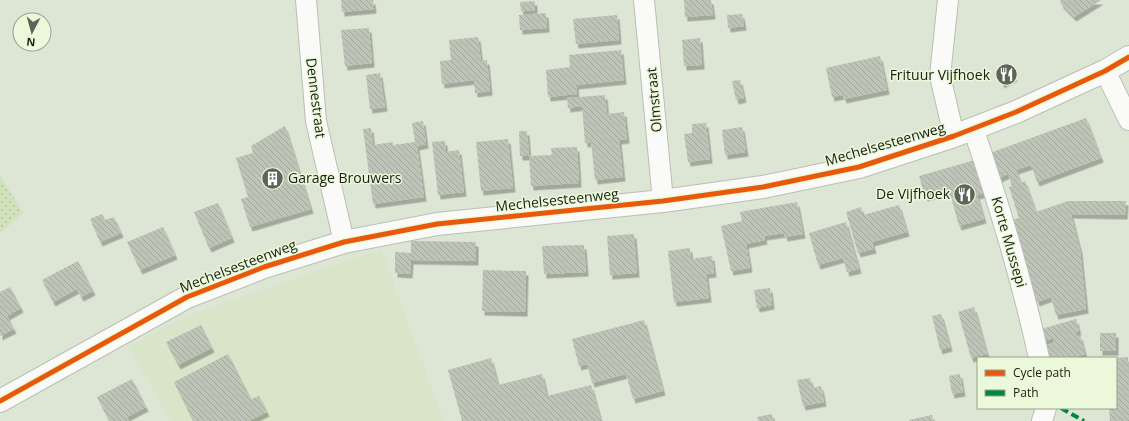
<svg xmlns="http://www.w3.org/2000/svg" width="1129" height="421" font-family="'Open Sans',sans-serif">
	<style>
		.built { fill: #d8e5c8 }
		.grass { fill: url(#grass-dots) }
		.building { fill: url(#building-back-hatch); filter: url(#shadow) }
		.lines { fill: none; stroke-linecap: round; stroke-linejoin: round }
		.street-casing { stroke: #b9c0b2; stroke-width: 22 }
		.secondary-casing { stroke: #b9c0b2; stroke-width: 24 }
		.street { stroke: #fafbf9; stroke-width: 20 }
		.secondary { stroke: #fafbf9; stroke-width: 22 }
		.quiet { stroke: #00873e; stroke-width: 4; stroke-dasharray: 8 4; stroke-linecap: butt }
		.cycleway-casing { stroke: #ebf9da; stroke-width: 8 }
		.cycleway { stroke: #e8590c; stroke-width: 5 }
		.labels { text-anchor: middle; stroke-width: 3; stroke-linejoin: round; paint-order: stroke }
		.poi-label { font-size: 14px; fill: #191e13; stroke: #ebf9da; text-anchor: end }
		.street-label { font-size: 14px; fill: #191e13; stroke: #ebf9da }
	</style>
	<defs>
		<pattern id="grass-dots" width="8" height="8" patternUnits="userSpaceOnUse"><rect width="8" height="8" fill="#d0e3bb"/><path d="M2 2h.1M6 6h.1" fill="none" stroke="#b2c2a0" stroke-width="1.8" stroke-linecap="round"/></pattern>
		<pattern id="building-back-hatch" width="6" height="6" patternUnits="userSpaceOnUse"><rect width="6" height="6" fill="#bec4b7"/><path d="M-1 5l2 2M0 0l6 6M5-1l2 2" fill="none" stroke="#a3a89c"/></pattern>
		<filter id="shadow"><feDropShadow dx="2.5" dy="4.5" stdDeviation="0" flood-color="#0004"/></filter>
	</defs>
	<rect width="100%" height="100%" fill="#dde5d4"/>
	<path class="built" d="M381 249 444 421H171L128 347 191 315Z"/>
	<path class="grass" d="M0 176 23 212 0 234Z"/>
	<g class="building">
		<path d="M341 0H373L374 9 342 12Z"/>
		<path d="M684 0H711L713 15 685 17Z"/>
		<path d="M1060 0H1101L1074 17 1061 4Z"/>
		<path d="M535 1V10L521 11 520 2Z"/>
		<path d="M546 13 547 28 520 30 519 15Z"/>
		<path d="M742 14 744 26 728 28 727 15Z"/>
		<path d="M617 15 619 40 576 44 573 19Z"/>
		<path d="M369 28 372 63 345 66 341 30Z"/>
		<path d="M478 37 481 61 487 60 490 91 475 93 474 80 442 84 440 61 451 60 449 40Z"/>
		<path d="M700 38 702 65 684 66 682 40Z"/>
		<path d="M621 50 624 80 576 85 577 94 548 97 546 70 570 67 569 55Z"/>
		<path d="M880 56 887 90 844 99 843 95 832 97 826 68Z"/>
		<path d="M1009 67 1015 77 1002 84 997 73Z"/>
		<path d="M380 73 385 107 370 109 366 75Z"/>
		<path d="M740 80 744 98 736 100 732 81Z"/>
		<path d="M605 95 607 114 624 112 627 139 619 140 623 177 595 180 591 142 585 143 582 106 568 108 567 98Z"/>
		<path d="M1086 118 1101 158 1037 182 1031 165 1016 170 1021 183 1025 181 1036 212 1068 201H1126L1125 215 1071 214 1080 250 1086 309 1056 315 1051 297 1037 302 1012 220 1019 218 1009 187 1012 186 1008 174 999 178 990 153Z"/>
		<path d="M423 121 426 144 417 146 424 197 373 204 363 129 371 128 373 145 393 142V145L415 142 412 123Z"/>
		<path d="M706 123 710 159 688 162 684 134 692 133V124Z"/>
		<path d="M285 126 311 209 250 227 241 199 248 197 236 158 253 153 251 146Z"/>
		<path d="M742 127 746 152 725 155 722 130Z"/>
		<path d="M519 131H527L529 156H520Z"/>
		<path d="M508 139 513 188 481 191 476 142Z"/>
		<path d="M445 141 446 152 459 150 464 192 438 195 432 142Z"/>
		<path d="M577 147 579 183 531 186 529 156 552 155 551 148Z"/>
		<path d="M975 160 985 193 977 195 984 219 959 226 949 190 925 197 919 176Z"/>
		<path d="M797 202 803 234 785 237 784 233 764 236 765 240 746 244 750 268 731 271 721 226 742 221 740 212Z"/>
		<path d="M218 203 232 238 209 248 194 212Z"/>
		<path d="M899 205 907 232 872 242 874 249 858 253 846 212 861 207 863 215Z"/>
		<path d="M102 214 105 220 114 217 121 233 100 242 90 219Z"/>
		<path d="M846 222 859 269 847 272 843 258 818 265 809 233Z"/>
		<path d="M163 227 175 255 140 270 127 242Z"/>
		<path d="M634 234 637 273 610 275 607 236Z"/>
		<path d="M411 241 476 242V261L411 260 410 274 395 273V252L411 253Z"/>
		<path d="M584 245 586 272 544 274 542 246Z"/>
		<path d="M690 248 691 259 712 256 714 273 706 274 709 298 674 302 668 251Z"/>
		<path d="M78 261 93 291 81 297 77 289 53 302 42 280Z"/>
		<path d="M483 270 526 271 525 312 482 311Z"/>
		<path d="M10 287 21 308 7 316 14 329 0 336V292Z"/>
		<path d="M770 288 772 305 757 308 754 290Z"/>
		<path d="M974 307 987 354 971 358 958 312Z"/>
		<path d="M941 314 950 347 940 350 932 316Z"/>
		<path d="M1076 319 1079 331 1075 332 1077 337 1080 335 1085 354 1071 358H1046L1043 346 1054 343 1053 338 1042 342 1038 330Z"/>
		<path d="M644 320 663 391 633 399 626 374 592 383 587 364 579 366 572 339Z"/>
		<path d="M201 325 212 348 178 365 166 342Z"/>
		<rect x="1100" y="333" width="16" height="18"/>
		<path d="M228 354 251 399 259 396 267 412 249 421H193L174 382Z"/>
		<path d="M1128 357 1129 421H1110L1109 408H1116V358Z"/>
		<path d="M491 358 498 385 542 374 547 396 591 385 601 421H462L448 370Z"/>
		<path d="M960 374 963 392 952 394 949 376Z"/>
		<path d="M810 378 812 388 821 386 824 402 803 406 797 380Z"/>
		<path d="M132 379 146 407 127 417 129 421H109L97 397Z"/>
		<path d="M772 414 773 421H758L757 417Z"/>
		<path d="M932 415 933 421H909V420Z"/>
	</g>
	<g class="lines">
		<defs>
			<g id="street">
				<path d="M306 0 316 121 344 242"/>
				<path d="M644 0 663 201"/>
				<path d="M948 0 940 76 954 136"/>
				<path d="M1105 71 1129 120"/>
				<path d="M973 128C999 204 1022 280 1039 358"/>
				<path d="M1042 421 1046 408"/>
			</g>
			<path id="secondary" d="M0 401 187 297 264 267 344 242 437 224 663 201 763 187 859 167 954 136 1016 112 1105 71 1129 57"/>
		</defs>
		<use href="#street" class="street-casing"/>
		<use href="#secondary" class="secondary-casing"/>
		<use href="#street" class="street"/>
		<use href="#secondary" class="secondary"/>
		<path class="quiet" d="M1061 408 1084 421"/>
		<defs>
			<path id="cycleway" d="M0 401 187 297 264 267 344 242 437 224 663 201 763 187 859 167 954 136 1016 112 1105 71 1129 57"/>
		</defs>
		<use href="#cycleway" class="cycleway-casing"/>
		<use href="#cycleway" class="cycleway"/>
	</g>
	<defs>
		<symbol id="restaurant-disc" viewBox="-11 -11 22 22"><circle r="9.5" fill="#5e6457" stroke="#ebf9da"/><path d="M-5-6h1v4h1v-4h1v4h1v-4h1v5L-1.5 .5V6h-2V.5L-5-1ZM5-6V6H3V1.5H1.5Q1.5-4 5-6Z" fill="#fff"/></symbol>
		<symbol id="building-disc" viewBox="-11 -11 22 22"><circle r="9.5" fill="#5e6457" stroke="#ebf9da"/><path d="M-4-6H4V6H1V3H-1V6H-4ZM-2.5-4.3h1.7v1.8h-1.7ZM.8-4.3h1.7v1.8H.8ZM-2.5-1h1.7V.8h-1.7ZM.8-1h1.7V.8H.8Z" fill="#fff"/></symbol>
	</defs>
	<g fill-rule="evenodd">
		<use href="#restaurant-disc" x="994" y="62" width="25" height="25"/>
		<use href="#building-disc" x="260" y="166" width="25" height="25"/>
		<use href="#restaurant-disc" x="952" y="182" width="25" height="25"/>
	</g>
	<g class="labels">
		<g class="poi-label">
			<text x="990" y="80">Frituur Vijfhoek</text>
			<text x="288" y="183" text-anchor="start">Garage Brouwers</text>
			<text x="950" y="199">De Vijfhoek</text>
		</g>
		<g class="street-label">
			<text transform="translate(316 98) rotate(83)" y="5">Dennestraat</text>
			<text transform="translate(654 100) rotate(-95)" y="5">Olmstraat</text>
			<text transform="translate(885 144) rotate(-16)" y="5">Mechelsesteenweg</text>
			<text transform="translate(557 200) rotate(-6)" y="5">Mechelsesteenweg</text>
			<text transform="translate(1009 242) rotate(74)" y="5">Korte Mussepi</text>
			<text transform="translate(238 266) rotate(-21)" y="5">Mechelsesteenweg</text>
		</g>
	</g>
	<rect x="977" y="357" width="140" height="52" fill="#ebf9da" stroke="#97a18a"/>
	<rect x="985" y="370" width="20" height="6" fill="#e8590c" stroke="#97a18a"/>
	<text x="1013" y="377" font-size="12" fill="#191e13">Cycle path</text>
	<rect x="985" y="390" width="20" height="6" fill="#00873e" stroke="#97a18a"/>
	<text x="1013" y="397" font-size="12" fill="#191e13">Path</text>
	<g transform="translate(32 32) rotate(186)"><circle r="19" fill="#ebf9da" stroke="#97a18a"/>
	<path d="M0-3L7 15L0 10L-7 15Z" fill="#5e6457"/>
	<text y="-6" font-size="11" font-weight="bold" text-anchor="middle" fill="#191e13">N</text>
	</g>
</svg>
